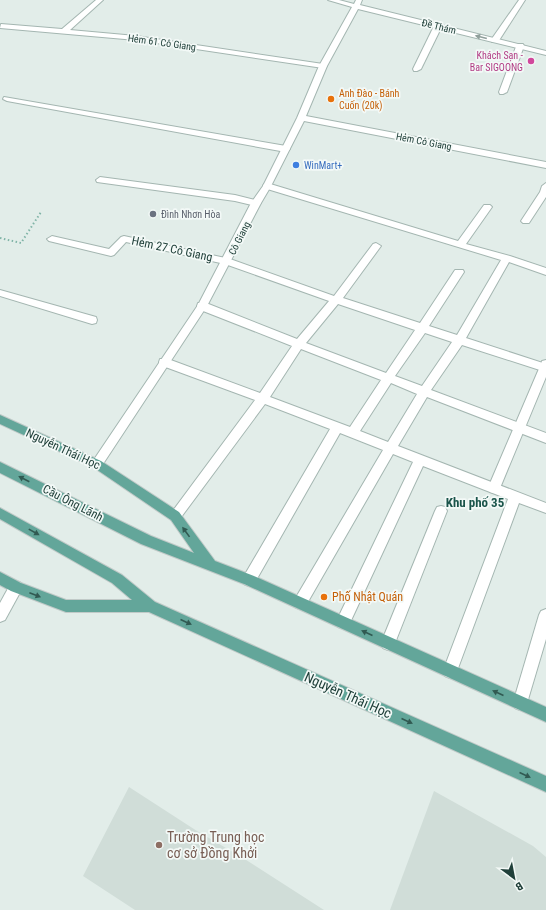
<svg xmlns="http://www.w3.org/2000/svg" width="546" height="910" font-family="'Roboto Condensed',sans-serif">
	<style>
		.built { fill: #d0ddd8 }
		.lines { fill: none; stroke-linecap: round; stroke-linejoin: round }
		.service-casing { stroke: #a4b6b1; stroke-width: 2 }
		.minor-casing { stroke: #a4b6b1; stroke-width: 2 }
		.tertiary-casing { stroke: #a4b6b1; stroke-width: 2 }
		.primary-casing { stroke: #c1cac8; stroke-width: 2 }
		.path { stroke: #80b4a7; stroke-width: 2; stroke-dasharray: 1.5 2.5; stroke-linecap: butt }
		.service { fill: #fff; fill-rule: evenodd }
		.minor { fill: #fff; fill-rule: evenodd }
		.tertiary { fill: #fff; fill-rule: evenodd }
		.primary { fill: #63a69a; fill-rule: evenodd }
		.oneway { fill: #90a09c }
		.oneway2 { fill: #315a52 }
		.hotel-dot { fill: #d1479c; stroke: #f3f9f7; stroke-width: 1.5 }
		.food-dot { fill: #e8710a; stroke: #f3f9f7; stroke-width: 1.5 }
		.shop-dot { fill: #3f7fe0; stroke: #f3f9f7; stroke-width: 1.5 }
		.worship-dot { fill: #6b7280; stroke: #f3f9f7; stroke-width: 1.5 }
		.education-dot { fill: #8d6e63; stroke: #f3f9f7; stroke-width: 1.5 }
		.labels { text-anchor: middle; stroke-width: 3.5; stroke-linejoin: round; paint-order: stroke }
		.far-street-label { font-size: 10px; fill: #20403a; stroke: #f3f9f7 }
		.far-hotel-label { font-size: 10px; fill: #b23c85; stroke: #f3f9f7; text-anchor: end }
		.far-food-label { font-size: 10px; fill: #c56008; stroke: #f3f9f7; text-anchor: start }
		.far-shop-label { font-size: 10px; fill: #366cbe; stroke: #f3f9f7; text-anchor: start }
		.far-worship-label { font-size: 10px; fill: #5b616d; stroke: #f3f9f7; text-anchor: start }
		.street-label { font-size: 12px; fill: #20403a; stroke: #f3f9f7 }
		.food-label { font-size: 12px; fill: #c56008; stroke: #f3f9f7; text-anchor: start }
		.neighbourhood-label { font-size: 13px; font-weight: bold; fill: #1a544a; stroke: #f3f9f7 }
		.near-street-label { font-size: 14px; fill: #20403a; stroke: #f3f9f7 }
		.near-education-label { font-size: 14px; fill: #785e54; stroke: #f3f9f7; text-anchor: start }
	</style>
	<rect width="100%" height="100%" fill="#e2ede9"/>
	<g class="built">
		<path d="M129 787 197 831 243 858 324 910H135L83 876Z"/>
		<path d="M434 791 533 846 546 857V910H390Z"/>
	</g>
	<g class="lines">
		<defs>
			<g id="service">
				<path d="M96 0H103L70 30 136 36 323 64 327 66 323 68 136 40 0 28 1 24 62 29Z"/>
				<path d="M519 0H525L498 42H492L491 40Z"/>
				<path d="M435 24H441L442 26 421 69 417 71H414L413 69Z"/>
				<path d="M517 44H523L524 46 507 92 503 94H500L499 92Z"/>
				<path d="M4 97 286 146 290 149 286 152 7 101 3 99Z"/>
				<path d="M100 177 235 195 259 201 261 203 256 206 235 201 97 182 96 180Z"/>
				<path d="M267 183 458 241 484 205H490L492 207 466 244 510 256 546 268V275L509 262 466 338 546 364V372L462 345 431 390 546 433V443L427 397 398 446 546 503V513L519 503 457 671 455 676 450 678 445 676 443 671 508 499 423 466 348 627 343 628 338 627 336 622 413 462 393 454 305 607 300 609 295 607 293 603 295 599 383 450 340 433 254 584 249 586 244 584 242 580 244 576 330 429 265 404 179 520 175 521 171 520 169 516 255 400 160 365 159 362 160 359H168L260 393 292 346 198 309 197 306 198 303H206L297 339 329 301 225 264 126 242 114 255 111 256 49 241 47 239 52 236 109 249 121 237 124 236 230 259 334 296 373 244 376 243 381 246 343 298 420 323 455 270H463L464 272 429 326 457 335 501 260 264 188 263 186 264 184ZM338 304 415 330 386 373 306 343ZM425 333 452 342 422 386 395 376ZM301 349 381 380 350 427 270 397ZM391 383 417 394 388 442 360 431Z"/>
				<path d="M546 183V197L529 223H523L521 221 540 192 542 186Z"/>
				<path d="M0 290 96 317 97 320 96 323 92 324 0 296Z"/>
				<path d="M441 506 445 507 447 511 395 643 393 648 388 650 383 648 381 643 435 511 437 507Z"/>
				<path d="M546 609V639L527 703 525 708 520 710 515 708 513 703 539 615 541 611Z"/>
			</g>
			<g id="minor">
				<path d="M328 0H339L354 4 356 0H362L360 5 546 51V55L358 9 327 66 306 116 546 162V168L304 121 271 186 261 203 207 306 101 467 97 469 93 467 91 464 93 461 198 305 251 203 263 186 297 118 319 66 352 7Z"/>
				<path d="M546 360V377L500 488 498 492 494 493 490 492 488 488 541 364 542 361Z"/>
			</g>
			<path id="tertiary" d="M16 581 21 583 23 587 5 620 0 622V603L11 583Z"/>
			<g id="primary">
				<path d="M0 415 101 461 179 512 215 561 254 576 546 707V722L244 584 141 544 0 473V462L151 536 194 553 171 520 93 467 0 424Z"/>
				<path d="M0 508 122 575 155 602 546 776V792L149 612H66L11 591 0 585V572L21 583 66 600H132L112 583 0 519Z"/>
			</g>
		</defs>
		<use href="#service" class="service-casing"/>
		<use href="#minor" class="minor-casing"/>
		<use href="#tertiary" class="tertiary-casing"/>
		<use href="#primary" class="primary-casing"/>
		<path class="path" d="M0 238 21 243 41 212"/>
		<use href="#service" class="service"/>
		<use href="#minor" class="minor"/>
		<use href="#tertiary" class="tertiary"/>
		<use href="#primary" class="primary"/>
	</g>
	<defs><path id="oneway-solid" d="M-6-.8H1V-3.2L6.5 0L1 3.2V.8H-6Z"/></defs>
	<use class="oneway" href="#oneway-solid" transform="translate(481 37) rotate(-166)"/>
	<g class="oneway2">
		<use href="#oneway-solid" transform="translate(24 479) rotate(-153)"/>
		<use href="#oneway-solid" transform="translate(34 532) rotate(29)"/>
		<use href="#oneway-solid" transform="translate(186 532) rotate(-126)"/>
		<use href="#oneway-solid" transform="translate(35 595) rotate(21)"/>
		<use href="#oneway-solid" transform="translate(186 622) rotate(24)"/>
		<use href="#oneway-solid" transform="translate(367 633) rotate(-156)"/>
		<use href="#oneway-solid" transform="translate(498 693) rotate(-156)"/>
		<use href="#oneway-solid" transform="translate(407 721) rotate(24)"/>
		<use href="#oneway-solid" transform="translate(525 775) rotate(24)"/>
	</g>
	<circle class="hotel-dot" cx="531" cy="61" r="4"/>
	<g class="food-dot">
		<circle cx="331" cy="99" r="4"/>
		<circle cx="324" cy="597" r="4"/>
	</g>
	<circle class="shop-dot" cx="296" cy="165" r="4"/>
	<circle class="worship-dot" cx="153" cy="214" r="4"/>
	<circle class="education-dot" cx="159" cy="845" r="4"/>
	<g class="labels">
		<g class="far-street-label">
			<text transform="translate(439 26) rotate(14)" y="4">Ðề Thám</text>
			<text transform="translate(162 42) rotate(8)" y="4">Hẻm 61 Cô Giang</text>
			<text transform="translate(424 141) rotate(11)" y="4">Hẻm Cô Giang</text>
			<text transform="translate(239 238) rotate(-63)" y="4">Cô Giang</text>
		</g>
		<g class="far-hotel-label">
			<text x="523" y="59">Khách Sạn -<tspan x="523" dy="12">Bar SIGOONG</tspan></text>
		</g>
		<g class="far-food-label">
			<text x="339" y="97">Anh Đào - Bánh<tspan x="339" dy="12">Cuốn (20k)</tspan></text>
		</g>
		<g class="far-shop-label">
			<text x="304" y="169">WinMart+</text>
		</g>
		<g class="far-worship-label">
			<text x="161" y="218">Đình Nhơn Hòa</text>
		</g>
		<g class="street-label">
			<text transform="translate(172 249) rotate(12)" y="4">Hẻm 27 Cô Giang</text>
			<text transform="translate(63 449) rotate(25)" y="4">Nguyễn Thái Học</text>
			<text transform="translate(73 503) rotate(27)" y="4">Cầu Ông Lãnh</text>
		</g>
		<g class="food-label">
			<text x="332" y="601">Phố Nhật Quán</text>
		</g>
		<g class="neighbourhood-label">
			<text x="475" y="507">Khu phố 35</text>
		</g>
		<g class="near-street-label">
			<text transform="translate(348 695) rotate(24)" y="5">Nguyễn Thái Học</text>
		</g>
		<g class="near-education-label">
			<text x="167" y="842">Trường Trung học<tspan x="167" dy="16">cơ sở Đồng Khởi</tspan></text>
		</g>
	</g>
	<g transform="translate(514 878) rotate(148)" stroke="#f3f9f7" stroke-width="3" paint-order="stroke">
	<path d="M0-3L7 15L0 10L-7 15Z" fill="#20403a"/>
	<text y="-6" font-size="11" font-weight="bold" text-anchor="middle" fill="#20403a">B</text>
	</g>
</svg>
